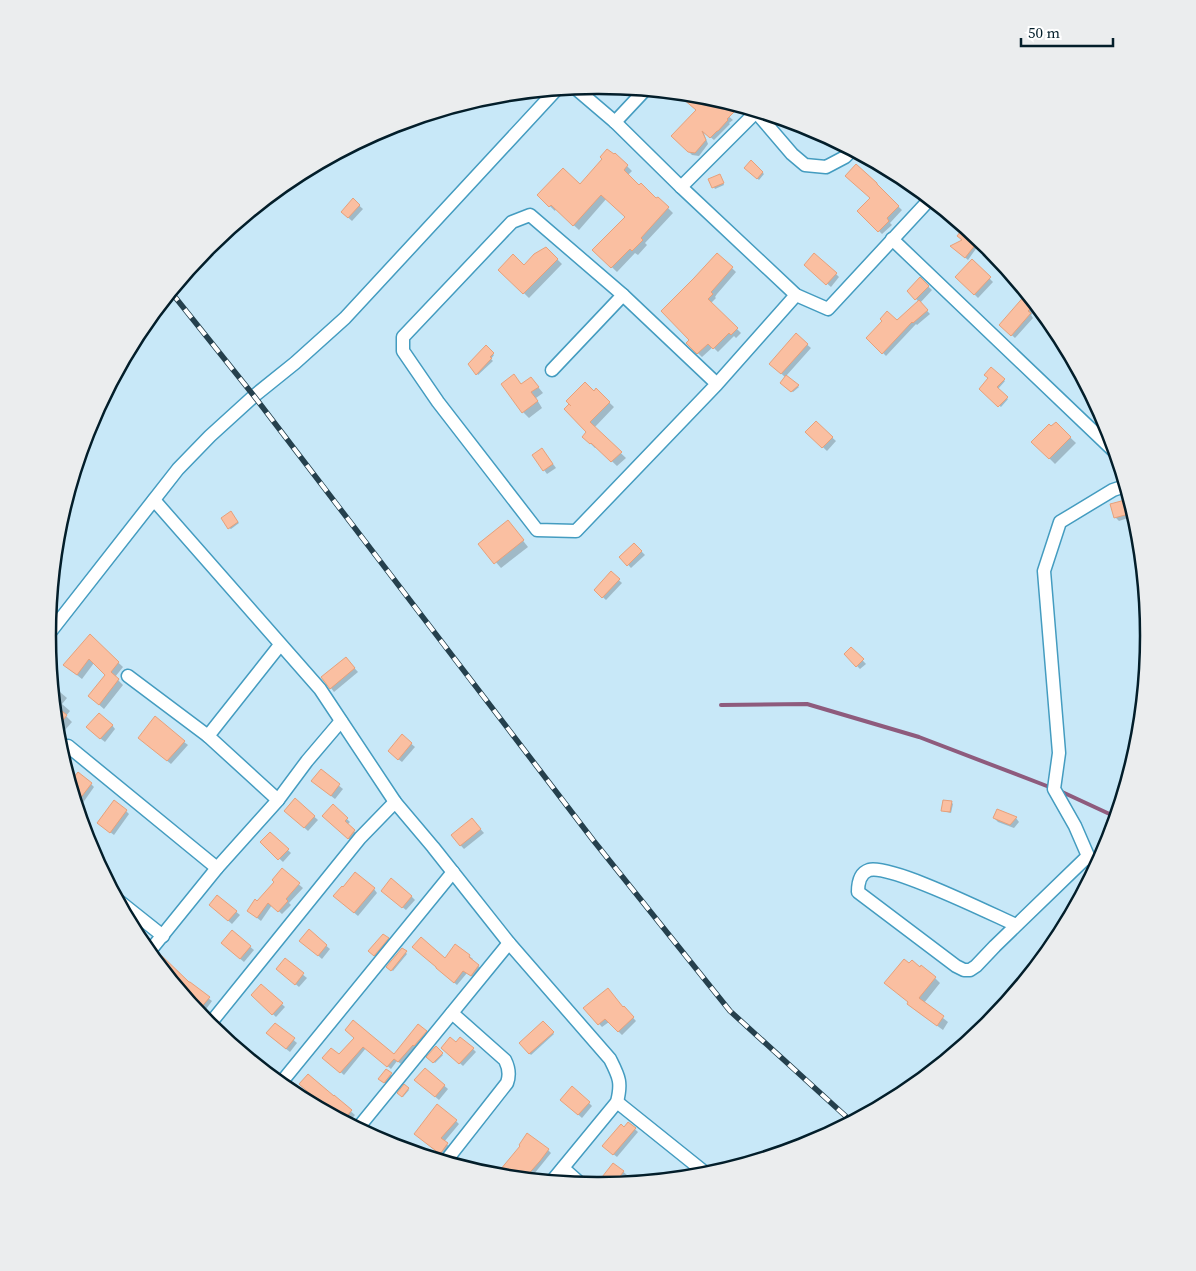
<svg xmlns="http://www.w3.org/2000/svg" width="1196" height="1271" font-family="'Source Serif 4',serif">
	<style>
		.shadow { fill: #0003 }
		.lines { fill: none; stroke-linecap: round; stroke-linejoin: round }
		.stream { stroke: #8e5b7d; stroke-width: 4 }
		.building { fill: #fabfa1; stroke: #e7a07a }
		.minor-casing { stroke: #449cc0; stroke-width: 15 }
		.minor { stroke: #fff; stroke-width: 12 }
		.rail-casing { stroke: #25404d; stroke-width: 5.5 }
		.rail { stroke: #fff; stroke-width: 4; stroke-dasharray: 11; stroke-linecap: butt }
		.rim { fill: none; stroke: #031e2a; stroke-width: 2.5 }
	</style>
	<rect width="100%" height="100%" fill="#c8e8f8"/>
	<g class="shadow">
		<path d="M676 93 704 95 733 120 729 123 730 124 714 140 703 131 708 144 699 156 692 155 673 136 697 110Z"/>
		<path d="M819 133 840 144 837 148Z"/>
		<path d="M751 162 764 174 759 180 746 168Z"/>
		<path d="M627 166 632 171 628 175 639 186 657 200 658 198 673 213 645 243 647 245 638 255 635 253 617 272 594 250 626 217 607 198 579 230 556 209 555 211 538 195 580 186Z"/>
		<path d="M721 177 724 185 715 189 710 180Z"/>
		<path d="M879 188 902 210 890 223 892 225 882 234 859 211Z"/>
		<path d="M353 200 363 209 352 221 342 212Z"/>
		<path d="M964 229 980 243 968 260 955 249 964 240Z"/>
		<path d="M546 248 562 264 529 298 500 270 524 267Z"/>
		<path d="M717 254 736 272 717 294 715 297 716 298 711 303 741 333 736 338 734 336 718 352 713 347 702 357 687 343 691 340Z"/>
		<path d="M972 261 993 282 978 298 957 277Z"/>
		<path d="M809 268 836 274 839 277 831 287Z"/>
		<path d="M920 279 932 290 920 303 930 314 917 325 916 324 886 356 868 338 897 322 919 302 908 291Z"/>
		<path d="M1025 292 1038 308 1031 315 1033 318 1015 338 1004 328 1025 297 1022 295Z"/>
		<path d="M796 335 811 348 786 376 799 387 793 392 781 383 786 378 771 364Z"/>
		<path d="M486 347 494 355 491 359 493 361 478 375 469 364Z"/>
		<path d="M991 369 1005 381 998 389 1008 399 1001 407 981 389 990 378Z"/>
		<path d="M514 376 522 385 531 378 543 393 536 398 542 408 529 418 523 412 502 385Z"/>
		<path d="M596 390 614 407 594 428 626 458 617 466 597 447 595 448 584 437 588 432 575 411Z"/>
		<path d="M816 423 836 441 827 451 807 432Z"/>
		<path d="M1056 424 1076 443 1055 464 1033 442Z"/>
		<path d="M545 453 556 468 547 474 544 470Z"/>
		<path d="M1124 501 1128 505 1131 517 1119 521 1115 517Z"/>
		<path d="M232 514 239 523 231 529 229 528Z"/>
		<path d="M513 528 528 547 501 568 480 544Z"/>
		<path d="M634 544 645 555 631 568 621 557Z"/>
		<path d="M611 573 622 583 606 600 595 590Z"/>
		<path d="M90 636 123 667 115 677 123 685 104 709 89 696 107 675 94 663 82 679 69 669Z"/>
		<path d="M851 648 866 664 860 669 845 654Z"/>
		<path d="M349 662 358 672 334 692 331 688Z"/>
		<path d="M53 686 67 698 62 704 70 711 66 716 72 722 65 730 56 724Z"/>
		<path d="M112 725 115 729 105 742 91 731Z"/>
		<path d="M402 736 415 747 402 762 393 755Z"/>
		<path d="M143 741 184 742 188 745 171 764Z"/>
		<path d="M321 771 343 789 335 799 317 785Z"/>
		<path d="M71 784H91L94 787 80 807 77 805Z"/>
		<path d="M295 800 318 820 308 831 289 814Z"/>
		<path d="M951 802 953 804 951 813 943 811 942 810Z"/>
		<path d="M333 806 350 822 347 825 357 834 351 841 326 819Z"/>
		<path d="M126 811 129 814 114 835 102 826Z"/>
		<path d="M997 811 1016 818 1019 822 1014 828 998 822 994 818Z"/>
		<path d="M475 823 484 833 464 849 452 836Z"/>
		<path d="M270 833 291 853 283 862 261 842Z"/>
		<path d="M282 870 303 888 289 903 291 905 282 914 272 905 261 921 252 914 257 902 276 882Z"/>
		<path d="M374 889 377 893 358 916 338 899Z"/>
		<path d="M386 894 411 896 415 900 406 910Z"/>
		<path d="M217 896 240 915 232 924 214 908Z"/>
		<path d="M309 931 330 949 322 959 305 944Z"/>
		<path d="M232 932 254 950 244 962 226 947Z"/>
		<path d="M383 935 389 940 376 956 370 951Z"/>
		<path d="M402 949 407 954 393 971 388 967Z"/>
		<path d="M469 956 473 959 472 961 482 969 475 979 467 973 457 985 440 971 445 960Z"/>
		<path d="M285 960 307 978 299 987 281 972Z"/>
		<path d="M165 961 189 984 212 1001 204 1012 190 1002 160 965Z"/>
		<path d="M935 978 940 983 924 1003 948 1022 943 1030 914 1009 909 1003Z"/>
		<path d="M261 985 285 1007 276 1017 252 995Z"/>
		<path d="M585 1008H624L636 1021 622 1035 609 1022 602 1027Z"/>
		<path d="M543 1023 554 1034 531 1055 520 1043Z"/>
		<path d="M989 1023 987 1025 981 1030 980 1026Z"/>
		<path d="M275 1024 297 1043 290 1052 271 1037Z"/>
		<path d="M225 1029 248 1050 244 1054 220 1034Z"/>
		<path d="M424 1030 427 1033V1036L401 1064 397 1061 391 1069 366 1048 344 1075 327 1060 339 1056 355 1038 394 1056Z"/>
		<path d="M456 1044 473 1049 476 1052 463 1066 446 1051Z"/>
		<path d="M436 1048 443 1055 435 1063 428 1057Z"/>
		<path d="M425 1069 448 1089 439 1100 419 1083Z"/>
		<path d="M386 1070 392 1076 386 1084 380 1079Z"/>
		<path d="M405 1086 409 1090 403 1097 399 1093Z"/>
		<path d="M334 1097 355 1115 348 1123 323 1110Z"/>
		<path d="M565 1103H589L592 1106 582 1118Z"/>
		<path d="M456 1121 459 1124 444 1142 450 1147 444 1156 419 1137Z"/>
		<path d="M629 1124 638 1132 617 1157 607 1149Z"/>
		<path d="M548 1150 551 1153 530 1179 500 1176Z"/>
		<path d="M614 1164 627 1175 620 1184 602 1186 599 1183Z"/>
		<path d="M679 1171 687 1177 673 1179Z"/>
	</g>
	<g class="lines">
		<g class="stream">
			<path d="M721 705 807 704 919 737 1052 788"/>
			<path d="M1060 791 1116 817"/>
		</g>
	</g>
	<g class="building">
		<path d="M676 93 704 95 709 101 712 98 740 106 727 119 728 120 718 131H717L710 138 702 131 706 140 695 153 688 152 671 136 696 110Z"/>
		<path d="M607 149 614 154 615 153 628 165 624 170 639 185 641 183 656 198 658 197 669 207 641 238 643 240 632 251 630 249 611 268 592 250 625 217 601 195 573 226 551 205 549 207 537 195 563 168 580 184 602 159 600 157Z"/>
		<path d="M751 160 763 172 757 179 744 168Z"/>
		<path d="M856 164 877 183V184L899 206 887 218 889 221 878 232 857 211 870 198 845 176Z"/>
		<path d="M720 174 724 183 712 188 708 179Z"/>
		<path d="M353 198 360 205 348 218 341 212Z"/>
		<path d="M964 227 979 240 965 258 950 246 962 240 957 236Z"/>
		<path d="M546 247 558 259 523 294 498 270 513 254 524 265 534 254Z"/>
		<path d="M717 253 733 267 713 290 711 292 713 294 708 299 738 328 731 335 729 333 713 349 708 344 697 354 686 343 689 340 661 311 694 278Z"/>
		<path d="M814 253 837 273 826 285 804 265Z"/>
		<path d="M972 259 991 277 974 295 955 277Z"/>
		<path d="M920 277 929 286 915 300 907 291Z"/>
		<path d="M1026 294 1035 304 1028 311 1031 313 1011 336 999 325Z"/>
		<path d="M919 300 928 310 913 323 912 322 882 354 866 338 882 321 880 319 887 311 897 320Z"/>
		<path d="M796 333 808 344 781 374 769 364Z"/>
		<path d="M486 345 494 353 490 357 492 358 476 375 468 364Z"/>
		<path d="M991 367 1005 379 997 387 1008 397 998 407 979 389 988 378 984 375Z"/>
		<path d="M514 374 521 384 531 377 539 387 531 392 538 401 522 413 501 384Z"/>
		<path d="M786 375 799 385 791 392 780 383Z"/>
		<path d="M585 382 594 391 596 388 610 402 590 422 622 452 611 462 591 443 590 444 582 437 586 432 564 409 569 404 571 406 566 401Z"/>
		<path d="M816 421 833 437 822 448 805 432Z"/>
		<path d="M1056 422 1071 437 1049 459 1031 442 1049 424 1051 426Z"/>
		<path d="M542 448 553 464 543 471 532 455Z"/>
		<path d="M1125 500 1129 514 1114 518 1110 504Z"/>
		<path d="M231 511 238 522 228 529 221 518Z"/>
		<path d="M508 520 524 540 494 564 478 544Z"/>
		<path d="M634 543 642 551 627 566 619 557Z"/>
		<path d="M611 571 620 579 602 598 594 590Z"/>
		<path d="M90 634 119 662 111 672 119 679 99 705 88 696 105 675 89 659 77 675 63 665Z"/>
		<path d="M851 647 864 659 856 667 844 654Z"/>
		<path d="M346 657 355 668 330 689 321 677Z"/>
		<path d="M54 705 67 715 57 728 55 715Z"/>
		<path d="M99 713 113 725 100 739 86 727Z"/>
		<path d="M155 716 185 741 167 761 138 738Z"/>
		<path d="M402 734 412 743 398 760 388 751Z"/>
		<path d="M321 769 340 784 331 796 311 781Z"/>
		<path d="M78 772 92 783 76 804 70 782Z"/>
		<path d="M295 798 315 816 304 828 284 811Z"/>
		<path d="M114 800 127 810 110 833 97 823Z"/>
		<path d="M943 800 952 801 950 812 941 811Z"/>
		<path d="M333 804 348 818 345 821 355 830 348 839 322 816Z"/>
		<path d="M997 809 1017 817 1010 825 993 818Z"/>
		<path d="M472 818 481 829 460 846 451 835Z"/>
		<path d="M270 832 289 849 278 860 260 842Z"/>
		<path d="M282 868 300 883 286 899 288 901 278 912 268 903 257 918 247 911 255 899 257 901 274 882 272 880Z"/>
		<path d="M355 872 375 888 354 913 333 896 342 886 343 887Z"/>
		<path d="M391 878 412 896 402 908 381 891Z"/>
		<path d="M217 895 237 911 228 921 209 905Z"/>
		<path d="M309 929 327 945 318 956 299 941Z"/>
		<path d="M232 930 251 946 240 959 221 943Z"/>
		<path d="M383 934 389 938 374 956 368 951Z"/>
		<path d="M421 937 445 958 455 944 470 955 469 957 479 965 471 976 463 971 454 983 436 968V967L412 947Z"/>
		<path d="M402 948 407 951 391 971 386 967Z"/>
		<path d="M159 953 189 982H190L210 997 199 1010 191 1003 154 958Z"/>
		<path d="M285 958 304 973 295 985 276 969Z"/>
		<path d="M904 959 909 963 912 960 920 967 921 965 936 977 919 998 944 1016 937 1026 907 1004 908 1002 884 983Z"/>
		<path d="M261 984 283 1003 272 1015 251 995Z"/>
		<path d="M608 988 623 1007 624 1006 634 1017 618 1032 605 1019 598 1025 583 1008Z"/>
		<path d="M353 1020 394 1054 418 1024 427 1031 414 1046 413 1045 398 1062 394 1059 387 1067 363 1047 340 1073 322 1058 331 1048 339 1054 354 1038 345 1030Z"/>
		<path d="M543 1021 554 1032 529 1054 519 1043Z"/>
		<path d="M275 1023 295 1038 286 1049 266 1033Z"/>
		<path d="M450 1037 456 1042 460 1037 474 1048 459 1064 441 1048Z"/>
		<path d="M436 1046 443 1053 433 1063 426 1057Z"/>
		<path d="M425 1068 445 1085 435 1097 414 1080Z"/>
		<path d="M386 1069 392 1073 384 1083 378 1079Z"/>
		<path d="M308 1074 334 1096V1095L352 1110 343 1121 337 1117 299 1084Z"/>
		<path d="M404 1084 409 1088 402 1097 397 1093Z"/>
		<path d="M572 1086 590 1102 578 1115 560 1100Z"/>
		<path d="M437 1104 457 1120 441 1138 448 1143 440 1154 414 1134Z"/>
		<path d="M628 1122 636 1128 613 1155 602 1146 621 1124 624 1127Z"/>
		<path d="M527 1133 549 1149 540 1161 524 1179 495 1176 520 1146 519 1145Z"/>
		<path d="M613 1163 624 1171 614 1184 595 1186Z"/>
	</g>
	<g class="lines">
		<defs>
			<g id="minor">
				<path d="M574 87 615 122 681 187 796 295 828 309 930 199"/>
				<path d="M756 112 792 154 805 165 826 167 845 157 852 150"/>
				<path d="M615 122 645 90"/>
				<path d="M681 187 757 111"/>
				<path d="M892 239 1115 452"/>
				<path d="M552 370 623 295"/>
				<path d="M717 384 623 295 530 215 512 222 403 337V351L438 402 537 530 576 531 717 384 796 295"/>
				<path d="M154 500 320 689 395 802"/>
				<path d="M48 635 178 469 210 436 254 396 295 363 345 318 557 89"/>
				<path d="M128 676 208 736 278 800"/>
				<path d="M208 736 280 645"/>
				<path d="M68 746 217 868"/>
				<path d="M1096 865 1088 856 1075 826 1054 789 1059 753 1044 571 1060 522 1113 490 1125 486"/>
				<path d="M119 901 163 936"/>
				<path d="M1016 925C991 914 891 864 869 870 860 873 858 883 858 892L956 966 964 970H970L976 966 995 946 1088 856"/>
				<path d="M149 952 217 868 278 800 307 761 341 721"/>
				<path d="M209 1025 360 838 395 802 433 847 509 943 610 1059C619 1077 622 1082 617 1102L552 1181"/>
				<path d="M280 1084 453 872"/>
				<path d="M617 1102 708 1175"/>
				<path d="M358 1128 509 943"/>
				<path d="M445 1162 507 1083C510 1075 509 1068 505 1060L452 1013"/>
				<path d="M563 1168 581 1184"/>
			</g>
		</defs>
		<use href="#minor" class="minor-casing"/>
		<use href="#minor" class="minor"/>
		<defs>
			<path id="rail" d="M171 292 254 396 593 840 730 1011 851 1121"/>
		</defs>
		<use href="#rail" class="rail-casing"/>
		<use href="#rail" class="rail"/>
	</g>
	<path d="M0 0H1196V1271H0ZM597 94H599A541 541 0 0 1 1140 635V636A541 541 0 0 1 599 1177H597A541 541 0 0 1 56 636V635A541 541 0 0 1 597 94Z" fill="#ebedee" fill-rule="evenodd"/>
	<path class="rim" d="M597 94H599A541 541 0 0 1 1140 635V636A541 541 0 0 1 599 1177H597A541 541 0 0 1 56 636V635A541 541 0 0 1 597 94Z"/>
	<path d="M1021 38v8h92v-8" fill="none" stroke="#031e2a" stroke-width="2.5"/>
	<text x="1028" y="38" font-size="15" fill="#031e2a" stroke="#ffffff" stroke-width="4" paint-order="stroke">50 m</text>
</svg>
